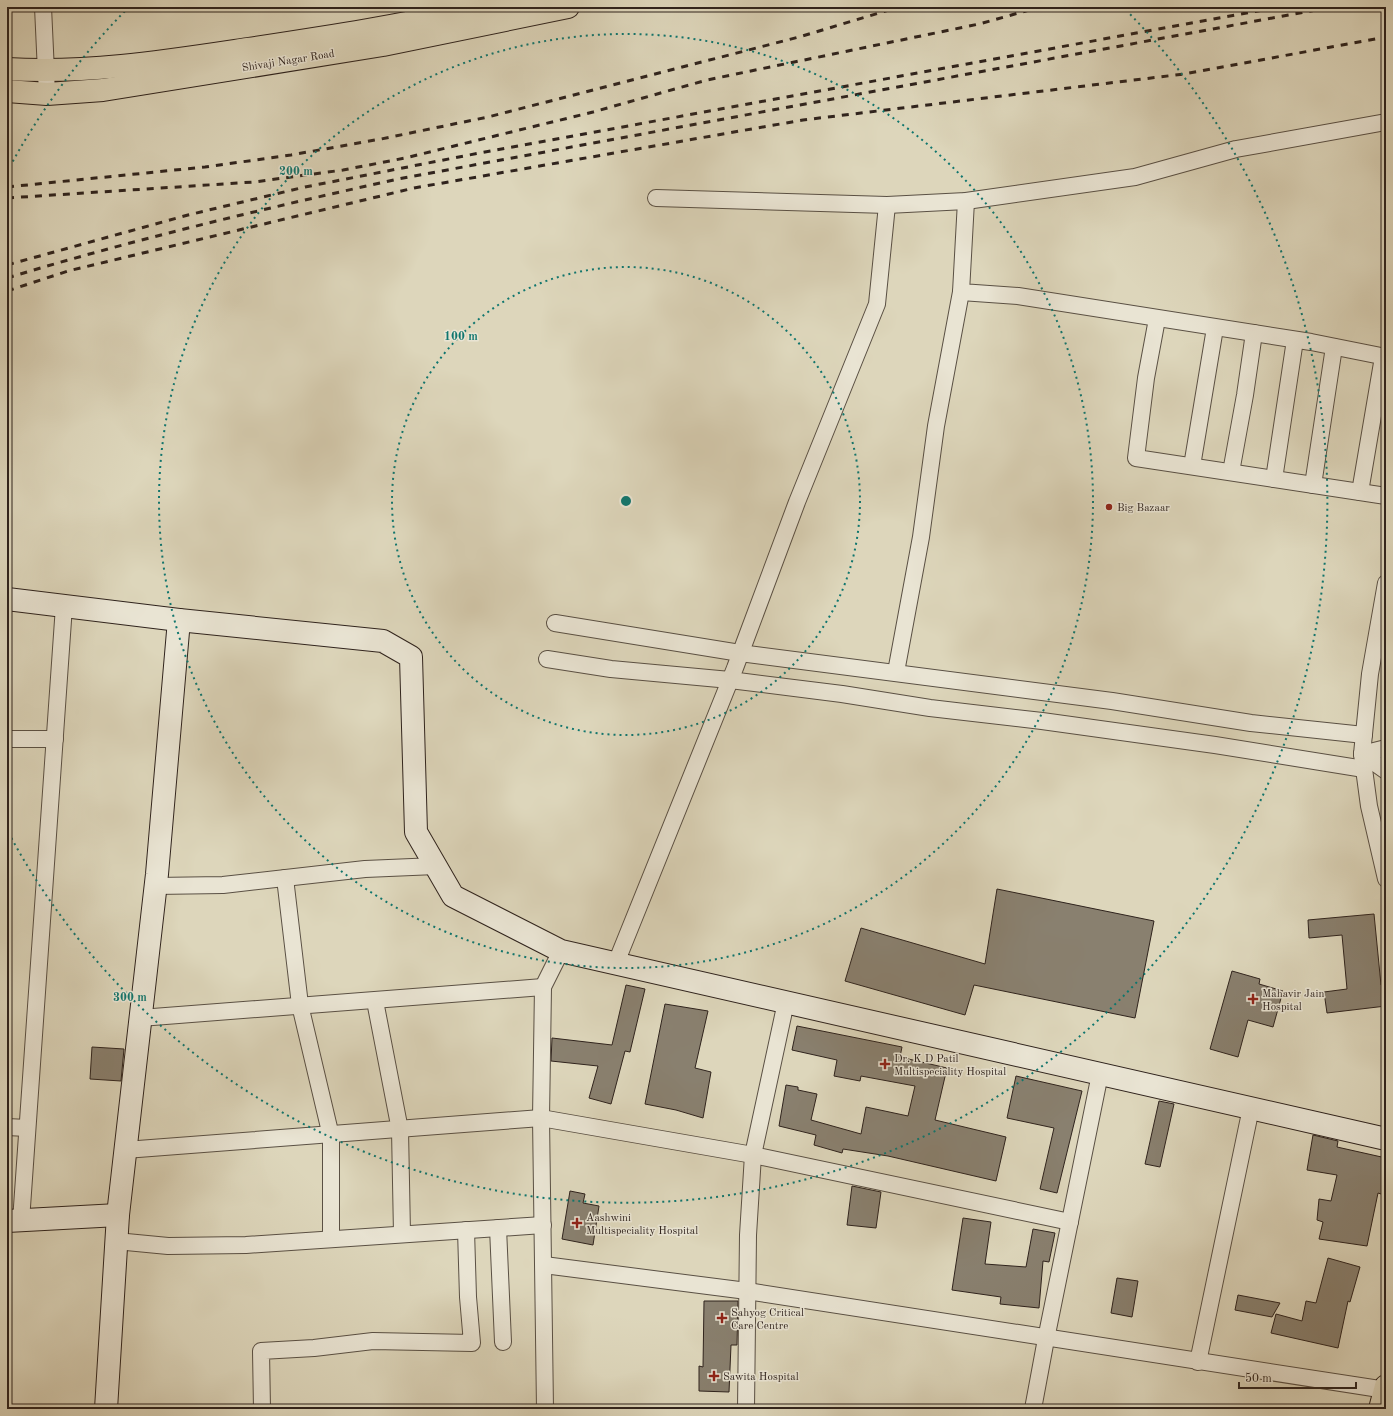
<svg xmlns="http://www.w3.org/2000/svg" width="1393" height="1416" font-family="'Old Standard TT',serif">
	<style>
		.building { fill: #89806f; stroke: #2f231d }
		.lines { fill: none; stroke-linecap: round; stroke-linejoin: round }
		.street-casing { stroke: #5a5044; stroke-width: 18 }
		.secondary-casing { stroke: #2f231d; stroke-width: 24 }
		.primary-casing { stroke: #2f231d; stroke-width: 24 }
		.street { stroke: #e9e4d3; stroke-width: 16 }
		.secondary { stroke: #e9e4d3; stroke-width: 22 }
		.primary { stroke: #ddd6bb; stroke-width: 22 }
		.rail { stroke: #2f231d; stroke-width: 3; stroke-dasharray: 7 7; stroke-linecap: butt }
		.ring { fill: none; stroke: #0f766e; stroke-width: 2; stroke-dasharray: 2 4 }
		.poi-dot { fill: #8f2418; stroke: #e9e4d3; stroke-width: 1.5 }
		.labels { text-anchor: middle; stroke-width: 3; stroke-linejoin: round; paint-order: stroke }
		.street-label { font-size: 11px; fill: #2f231d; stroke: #e9e4d3 }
		.poi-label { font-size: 11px; fill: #2f231d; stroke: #e9e4d3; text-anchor: start }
		.centre { fill: #0f766e; stroke: #e9e4d3; stroke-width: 2 }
		.ring-label { font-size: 12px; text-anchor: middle; font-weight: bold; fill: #0f766e; stroke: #e9e4d3; stroke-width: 3; stroke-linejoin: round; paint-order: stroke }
	</style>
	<rect width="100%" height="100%" fill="#ddd6bb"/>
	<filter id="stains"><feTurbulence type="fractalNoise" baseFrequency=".005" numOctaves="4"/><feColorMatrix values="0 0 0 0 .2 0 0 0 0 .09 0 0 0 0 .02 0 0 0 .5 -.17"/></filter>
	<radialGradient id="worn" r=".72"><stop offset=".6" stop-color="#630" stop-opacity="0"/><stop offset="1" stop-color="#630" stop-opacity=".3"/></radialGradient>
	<g class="building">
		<path d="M997 889 1154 921 1135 1018 974 985 965 1015 845 981 861 928 985 964Z"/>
		<path d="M1374 914 1381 985 1384 984 1386 1006 1327 1013 1324 992 1347 989 1342 935 1309 938 1308 920Z"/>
		<path d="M1232 971 1260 979 1259 984 1283 991 1273 1027 1248 1020 1238 1057 1210 1049Z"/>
		<path d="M626 985 645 989 630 1052 625 1051 611 1104 589 1098 598 1066 551 1061 552 1038 612 1045Z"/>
		<path d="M665 1004 708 1011 695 1068 711 1072 703 1118 676 1110 645 1104Z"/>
		<path d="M797 1026 902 1047 900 1057 947 1068 935 1120 1006 1137 996 1181 888 1156 843 1149 842 1153 814 1145 816 1135 779 1126 786 1085 798 1087V1090L817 1094 811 1120 861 1134 866 1107 908 1116 915 1086 861 1076 860 1081 834 1076 837 1060 792 1050Z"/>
		<path d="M92 1047 124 1049 121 1081 90 1079Z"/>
		<path d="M1016 1076 1082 1091 1057 1193 1040 1189 1054 1128 1007 1118Z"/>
		<path d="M1159 1101 1174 1104 1160 1167 1145 1164Z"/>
		<path d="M1313 1135 1338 1141 1337 1147 1386 1158 1384 1195 1378 1193 1367 1246 1319 1239 1323 1222 1317 1220 1319 1199 1331 1201 1337 1175 1307 1170Z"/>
		<path d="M852 1186 881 1192 876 1228 847 1225Z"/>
		<path d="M570 1191 585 1194 583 1203 599 1206 593 1245 562 1239Z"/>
		<path d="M963 1218 991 1222 985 1264 1026 1267 1033 1229 1055 1233 1049 1262 1043 1261 1039 1308 1000 1304 1001 1297 952 1290Z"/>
		<path d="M1328 1258 1360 1267 1350 1302 1348 1301 1338 1348 1271 1333 1276 1314 1302 1321 1306 1301 1316 1303Z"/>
		<path d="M1117 1278 1138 1281 1132 1317 1111 1313Z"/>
		<path d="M1238 1295 1280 1303 1272 1317 1235 1310Z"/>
		<path d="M704 1301H738L737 1345H731L729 1392 699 1391V1366L703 1367Z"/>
	</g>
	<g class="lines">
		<defs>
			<g id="street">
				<path d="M43 7 47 94"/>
				<path d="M656 198 887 205 966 201 1135 177 1236 149 1386 122"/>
				<path d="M966 201 961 292 1018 296 1311 342 1386 357"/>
				<path d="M1157 319 1146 378 1136 458 1386 496"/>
				<path d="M1192 466 1215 328"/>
				<path d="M1231 472 1245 395 1254 333"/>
				<path d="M1274 479 1295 340"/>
				<path d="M1313 485 1334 347"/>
				<path d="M1360 492 1383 357"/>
				<path d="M1386 583 1370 674 1362 754 1369 806 1386 879"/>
				<path d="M555 623 740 653 1112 701 1251 723 1364 735"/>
				<path d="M547 659 611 669 730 680 842 694 930 708 1042 721 1215 745 1364 769"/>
				<path d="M896 672 921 537 936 426 961 292"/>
				<path d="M7 739H55"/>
				<path d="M1362 754 1386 771"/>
				<path d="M1362 754 1386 748"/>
				<path d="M285 878 300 1005 331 1136V1238"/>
				<path d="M155 886 223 885 365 869 436 866"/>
				<path d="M616 963 735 668 797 502 877 304 887 205"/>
				<path d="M375 1001 400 1130 402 1234"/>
				<path d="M140 1018 543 987"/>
				<path d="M7 1127 27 1128"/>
				<path d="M125 1150 541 1118 753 1155 1070 1222"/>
				<path d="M21 1221 64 606"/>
				<path d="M498 1228 503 1342"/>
				<path d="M116 1241 168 1246 246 1245 543 1225"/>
				<path d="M544 1265 747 1291 1386 1390"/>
				<path d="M1198 1362 1251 1108"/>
				<path d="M262 1409 261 1351 314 1348 373 1341 472 1343 468 1297 466 1230"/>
				<path d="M545 1409 541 1118 543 987 561 951"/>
				<path d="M746 1409 748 1235 753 1155 786 1002"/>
				<path d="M1033 1409 1046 1339 1100 1074"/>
			</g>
			<g id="secondary">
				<path d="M7 599 179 620 383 641 411 657 416 832 453 896 561 951 1386 1139"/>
				<path d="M7 1221 118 1215"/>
				<path d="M106 1409 118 1215 157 874 179 620"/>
			</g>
			<g id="primary">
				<path d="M7 69C88 74 168 61 248 49 327 37 406 25 484 7"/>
				<path d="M7 91 47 94 103 90 383 45 568 7"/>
				<path d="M1380 1409 1386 1386"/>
			</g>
		</defs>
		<use href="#street" class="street-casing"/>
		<use href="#secondary" class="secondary-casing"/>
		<use href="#primary" class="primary-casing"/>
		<use href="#street" class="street"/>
		<use href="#secondary" class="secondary"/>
		<use href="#primary" class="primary"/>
		<g class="rail">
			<path d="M7 187 205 167 291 155 381 139 488 117 799 37 899 7"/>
			<path d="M7 198 254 182 343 170 405 158 593 112 707 80 979 24 1040 7"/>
			<path d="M7 265 188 215 305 187 469 155 1279 7"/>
			<path d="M7 278C135 239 267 208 398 179L1332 7"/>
			<path d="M7 291 68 271 414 188 803 120 1184 74 1386 37"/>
		</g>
	</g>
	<g class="ring">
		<circle cx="626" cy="501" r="234"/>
		<circle cx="626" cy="501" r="467"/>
		<path d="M7 172A701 701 0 0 1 126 10M1126 10A701 701 0 1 1 7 830"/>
	</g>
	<g class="poi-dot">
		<circle cx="1109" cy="507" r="4"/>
		<path d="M1251 993h4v4h4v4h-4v4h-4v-4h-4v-4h4z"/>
		<path d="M883 1058h4v4h4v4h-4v4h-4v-4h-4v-4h4z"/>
		<path d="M575 1217h4v4h4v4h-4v4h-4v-4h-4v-4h4z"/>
		<path d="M720 1312h4v4h4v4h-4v4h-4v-4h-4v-4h4z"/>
		<path d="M712 1370h4v4h4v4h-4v4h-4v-4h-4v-4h4z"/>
	</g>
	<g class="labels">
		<g class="street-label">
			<text transform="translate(288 60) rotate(-9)" y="4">Shivaji Nagar Road</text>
		</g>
		<g class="poi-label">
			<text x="1117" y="511">Big Bazaar</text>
			<text x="1262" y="997">Mahavir Jain<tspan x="1262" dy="13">Hospital</tspan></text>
			<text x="894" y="1062">Dr. K D Patil<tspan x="894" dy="13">Multispeciality Hospital</tspan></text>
			<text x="586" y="1221">Aashwini<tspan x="586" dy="13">Multispeciality Hospital</tspan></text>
			<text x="731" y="1316">Sahyog Critical<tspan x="731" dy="13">Care Centre</tspan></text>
			<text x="723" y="1380">Sawita Hospital</text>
		</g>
	</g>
	<circle cx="626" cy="501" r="6" class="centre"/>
	<g class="ring-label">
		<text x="296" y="175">200 m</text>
		<text x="461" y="340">100 m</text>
		<text x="130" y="1001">300 m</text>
	</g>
	<rect width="1393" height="1416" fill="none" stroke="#ddd6bb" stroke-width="24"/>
	<rect x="8" y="8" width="1377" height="1400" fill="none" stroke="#2f231d" stroke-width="2"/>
	<rect x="12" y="12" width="1369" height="1392" fill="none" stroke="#2f231d"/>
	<path d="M1239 1382v6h117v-6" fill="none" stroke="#2f231d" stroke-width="2"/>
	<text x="1245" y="1382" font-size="12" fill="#2f231d" stroke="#e9e4d3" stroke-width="3" paint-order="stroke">50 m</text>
	<rect width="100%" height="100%" filter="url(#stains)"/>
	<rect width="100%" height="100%" fill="url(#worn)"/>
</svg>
